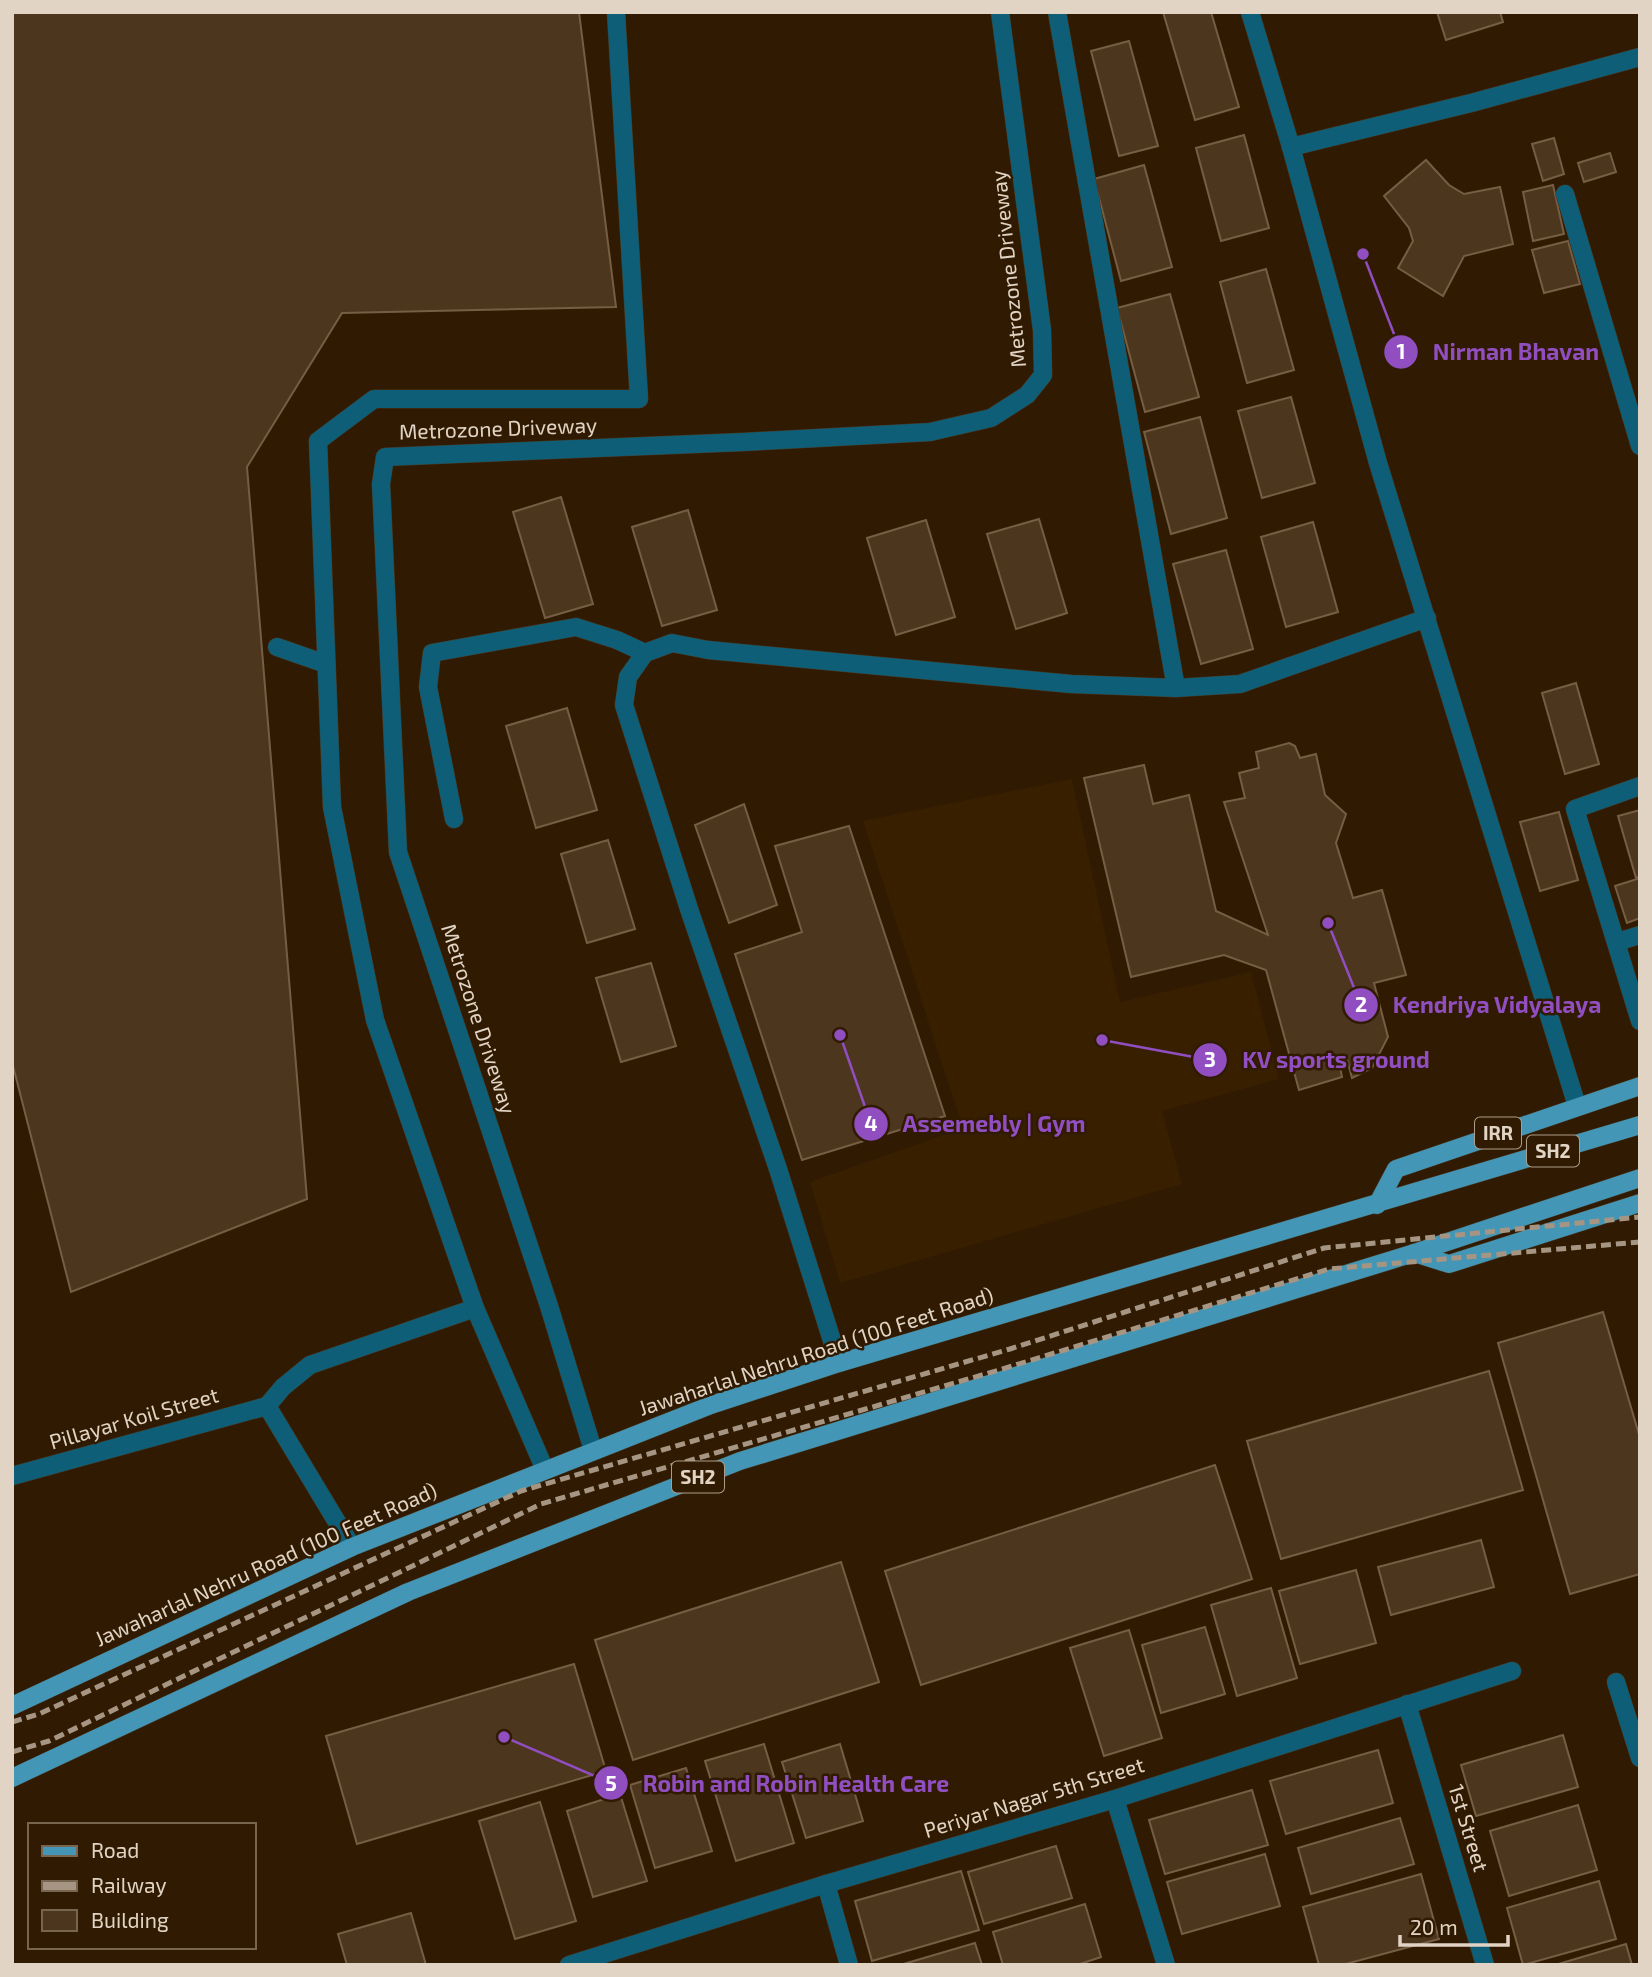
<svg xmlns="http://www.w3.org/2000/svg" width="1652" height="1977" font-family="'Exo 2',sans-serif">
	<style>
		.built { fill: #381f00 }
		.building { fill: #4c361d; stroke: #765e44; stroke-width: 2 }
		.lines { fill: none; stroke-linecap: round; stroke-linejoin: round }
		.service-casing { stroke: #49351d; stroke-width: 19 }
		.minor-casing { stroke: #49351d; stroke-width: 19 }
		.primary-casing { stroke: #49351d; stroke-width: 19 }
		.service { stroke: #0e5e78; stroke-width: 18 }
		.minor { stroke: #0e5e78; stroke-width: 18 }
		.primary { stroke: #4396b5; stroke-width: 18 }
		.rail { stroke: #a69583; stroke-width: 5; stroke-dasharray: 10 5; stroke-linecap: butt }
		.labels { text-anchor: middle; stroke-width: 5; stroke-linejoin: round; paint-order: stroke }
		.shield { fill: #301b02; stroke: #ad9c8a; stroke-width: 2 }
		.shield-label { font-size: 19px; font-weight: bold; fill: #e2d4c5 }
		.street-label { font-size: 21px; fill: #e2d4c5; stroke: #301b02 }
		.leader { fill: none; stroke: #904ec0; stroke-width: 2.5 }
		.callout-dot { fill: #904ec0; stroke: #301b02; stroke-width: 2.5 }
		.mark-label { font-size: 21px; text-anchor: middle; font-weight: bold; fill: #fff }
		.callout-label { font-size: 23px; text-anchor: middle; font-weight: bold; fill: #904ec0; stroke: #301b02; stroke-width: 5; stroke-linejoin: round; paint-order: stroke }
	</style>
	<rect width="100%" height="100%" fill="#301b02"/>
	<path class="built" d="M1072 779 1120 1002 1251 972 1279 1079 1162 1111 1182 1184 840 1283 810 1182 963 1128 863 821Z"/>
	<g class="building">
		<path d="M12 12H579L616 307 342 313 247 467 307 1199 71 1292 12 1062Z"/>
		<path d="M1163 12H1211L1239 107 1195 120Z"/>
		<path d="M1437 12H1500L1503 22 1446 40Z"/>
		<path d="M1129 41 1158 146 1119 156 1091 51Z"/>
		<path d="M1244 135 1269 228 1221 241 1196 148Z"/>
		<path d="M1554 138 1564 174 1543 181 1532 144Z"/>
		<path d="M1610 153 1616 172 1584 182 1578 163Z"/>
		<path d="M1426 160 1449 185 1464 194 1500 187 1513 244 1464 256 1443 296 1398 268 1413 241 1409 228 1384 196Z"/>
		<path d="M1144 165 1172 267 1121 281 1094 179Z"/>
		<path d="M1553 185 1564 234 1533 241 1523 192Z"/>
		<path d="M1568 241 1580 284 1544 293 1532 250Z"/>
		<path d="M1266 269 1294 370 1247 383 1220 282Z"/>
		<path d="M1170 294 1199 397 1145 412 1117 308Z"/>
		<path d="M1291 397 1315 483 1262 498 1238 411Z"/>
		<path d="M1200 417 1227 518 1171 534 1144 432Z"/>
		<path d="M561 497 593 604 545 618 513 512Z"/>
		<path d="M688 510 717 610 662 626 632 527Z"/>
		<path d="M1039 519 1067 613 1016 629 987 534Z"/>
		<path d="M926 520 955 617 896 635 867 538Z"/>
		<path d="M1313 522 1338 612 1286 627 1261 537Z"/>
		<path d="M1226 550 1253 649 1201 664 1173 564Z"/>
		<path d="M1576 683 1599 764 1565 774 1542 693Z"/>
		<path d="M567 708 597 810 536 828 506 726Z"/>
		<path d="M1289 743 1295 746 1300 758 1316 754 1325 795 1346 814 1336 843 1353 898 1382 890 1406 975 1374 983 1388 1037 1372 1068 1352 1078 1347 1059 1339 1062 1342 1077 1299 1090 1266 970 1224 955 1131 977 1084 778 1144 765 1153 804 1189 795 1216 911 1268 935 1224 802 1245 798 1239 773 1259 768 1256 752Z"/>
		<path d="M744 804 777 905 729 923 695 825Z"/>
		<path d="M1640 810V876L1636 878 1618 816Z"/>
		<path d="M1559 812 1578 880 1540 891 1520 822Z"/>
		<path d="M849 826 945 1116 802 1160 735 954 802 932 775 846Z"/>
		<path d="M608 840 635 929 587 943 561 854Z"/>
		<path d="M1640 878V918L1627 923 1615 886Z"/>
		<path d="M651 963 676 1046 621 1062 596 978Z"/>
		<path d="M1603 1312 1640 1438V1574L1570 1594 1498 1343Z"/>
		<path d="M1489 1371 1523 1490 1281 1559 1247 1441Z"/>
		<path d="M1215 1465 1252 1579 921 1685 885 1571Z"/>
		<path d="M1481 1540 1494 1587 1391 1615 1378 1567Z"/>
		<path d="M841 1562 879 1682 633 1760 595 1640Z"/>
		<path d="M1356 1570 1376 1643 1300 1664 1279 1591Z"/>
		<path d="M1271 1588 1297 1678 1237 1696 1211 1605Z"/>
		<path d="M1205 1627 1225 1694 1161 1713 1142 1645Z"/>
		<path d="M1129 1630 1162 1738 1104 1756 1070 1648Z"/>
		<path d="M574 1664 606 1771 357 1844 326 1736Z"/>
		<path d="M1563 1735 1578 1787 1476 1816 1461 1765Z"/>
		<path d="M764 1744 794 1843 736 1861 705 1761Z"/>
		<path d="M840 1744 863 1821 806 1838 782 1762Z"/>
		<path d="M1378 1750 1393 1803 1286 1834 1270 1781Z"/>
		<path d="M686 1768 712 1851 655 1868 630 1785Z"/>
		<path d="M1252 1790 1268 1845 1165 1874 1149 1820Z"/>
		<path d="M620 1794 647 1881 593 1897 567 1811Z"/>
		<path d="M540 1802 576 1921 515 1939 479 1821Z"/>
		<path d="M1578 1805 1597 1870 1509 1896 1490 1831Z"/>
		<path d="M1400 1818 1414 1864 1311 1894 1298 1848Z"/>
		<path d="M1056 1846 1072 1898 984 1924 968 1872Z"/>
		<path d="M1265 1854 1280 1906 1182 1934 1167 1882Z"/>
		<path d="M961 1871 979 1930 872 1961 855 1901Z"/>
		<path d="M1421 1874 1439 1939 1342 1965H1319L1303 1907Z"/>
		<path d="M1599 1881 1616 1939 1523 1965 1507 1908Z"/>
		<path d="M1085 1904 1101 1957 1077 1965H1003L993 1932Z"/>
		<path d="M411 1913 426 1965H347L338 1934Z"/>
		<path d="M975 1943 982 1965H900Z"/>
		<path d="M1626 1944 1632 1965H1555Z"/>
	</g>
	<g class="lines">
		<defs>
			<g id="service">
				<path d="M267 1406 283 1387 310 1365 475 1308"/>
				<path d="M1616 1682 1640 1758"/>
			</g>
			<g id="minor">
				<path d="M1057 12 1176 688"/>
				<path d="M1250 12 1291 147"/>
				<path d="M1565 194 1640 446"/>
				<path d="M277 647 326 664"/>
				<path d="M1640 786 1575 809 1640 1021"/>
				<path d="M454 819 428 687 432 653 576 627 617 640 645 653"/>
				<path d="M1617 942 1640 935"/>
				<path d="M1577 1106 1378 463 1291 147 1471 103 1640 57"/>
				<path d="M839 1363 778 1169 690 912 624 705 628 677 645 653 672 643 708 650 1071 684 1176 688 1240 684 1427 618"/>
				<path d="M593 1450 549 1306 398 852 381 484 385 457 743 442 930 432 991 418 1027 395 1043 375 1042 330 1000 12"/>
				<path d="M545 1470 475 1308 375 1020 332 807 318 441 374 399H639L616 12"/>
				<path d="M12 1476 267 1406 352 1547"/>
				<path d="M1407 1704 1485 1965"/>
				<path d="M1115 1799 1166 1965"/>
				<path d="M826 1884 849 1965"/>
				<path d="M569 1965 826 1884 1115 1799 1512 1671"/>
			</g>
			<g id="primary">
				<path d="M1377 1205 1396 1169 1640 1086"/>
				<path d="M1414 1253 1449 1264 1640 1203"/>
				<path d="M12 1706 352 1547 711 1405 839 1363 1640 1125"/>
				<path d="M12 1778 408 1592 740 1461 1414 1253 1640 1178"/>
			</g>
		</defs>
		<use href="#service" class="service-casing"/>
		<use href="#minor" class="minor-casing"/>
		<use href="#primary" class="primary-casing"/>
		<use href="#service" class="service"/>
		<use href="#minor" class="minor"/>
		<use href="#primary" class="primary"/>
		<g class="rail">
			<path d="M12 1722 39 1714 521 1491 1010 1349 1324 1248 1640 1217"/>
			<path d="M12 1752 49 1741 541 1504 999 1370 1329 1269 1640 1242"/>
		</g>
	</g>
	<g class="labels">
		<g class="shield">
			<rect x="1475" y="1117.5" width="46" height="31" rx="5"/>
			<rect x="1527" y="1135.5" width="52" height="31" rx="5"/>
			<rect x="672" y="1461.5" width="52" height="31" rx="5"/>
		</g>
		<g class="shield-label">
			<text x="1498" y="1140">IRR</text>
			<text x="1553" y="1158">SH2</text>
			<text x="698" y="1484">SH2</text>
		</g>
		<g class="street-label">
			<text transform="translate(1009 269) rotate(-96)" y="7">Metrozone Driveway</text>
			<text transform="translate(498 429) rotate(-2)" y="7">Metrozone Driveway</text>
			<text transform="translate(478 1019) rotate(72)" y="7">Metrozone Driveway</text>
			<text transform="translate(816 1352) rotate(-18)" y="7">Jawaharlal Nehru Road (100 Feet Road)</text>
			<text transform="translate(134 1419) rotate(-16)" y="7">Pillayar Koil Street</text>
			<text transform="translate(266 1565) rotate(-24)" y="7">Jawaharlal Nehru Road (100 Feet Road)</text>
			<text transform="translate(1034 1798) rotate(-17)" y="7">Periyar Nagar 5th Street</text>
			<text transform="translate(1468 1828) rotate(73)" y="7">1st Street</text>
		</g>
	</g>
	<path class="leader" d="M1363 254L1401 352M1328 923L1361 1005M1102 1040L1210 1060M840 1035L871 1124M504 1737L611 1783"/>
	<g class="callout-dot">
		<circle cx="1363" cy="254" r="7"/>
		<circle cx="1328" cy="923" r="7"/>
		<circle cx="1102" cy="1040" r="7"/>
		<circle cx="840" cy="1035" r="7"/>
		<circle cx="504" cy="1737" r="7"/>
		<circle cx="1401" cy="352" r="18"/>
		<circle cx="1361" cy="1005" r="18"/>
		<circle cx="1210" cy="1060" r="18"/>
		<circle cx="871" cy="1124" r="18"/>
		<circle cx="611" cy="1783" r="18"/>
	</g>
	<g class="mark-label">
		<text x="1401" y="359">1</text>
		<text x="1361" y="1012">2</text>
		<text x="1210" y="1067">3</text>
		<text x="871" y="1131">4</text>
		<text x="611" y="1791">5</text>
	</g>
	<g class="callout-label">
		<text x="1516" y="360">Nirman Bhavan</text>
		<text x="1497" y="1013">Kendriya Vidyalaya</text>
		<text x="1336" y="1068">KV sports ground</text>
		<text x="994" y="1132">Assemebly | Gym</text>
		<text x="796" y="1792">Robin and Robin Health Care</text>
	</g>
	<rect width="1652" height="1977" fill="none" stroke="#e2d4c5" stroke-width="28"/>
	<rect x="28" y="1823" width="228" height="126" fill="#301b02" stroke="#776550" stroke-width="2"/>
	<rect x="42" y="1846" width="35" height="10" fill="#4396b5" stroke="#776550" stroke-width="2"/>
	<text x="91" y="1858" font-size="21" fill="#e2d4c5">Road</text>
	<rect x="42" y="1881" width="35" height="10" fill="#a69583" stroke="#776550" stroke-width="2"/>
	<text x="91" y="1893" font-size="21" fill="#e2d4c5">Railway</text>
	<rect x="42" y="1910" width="35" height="21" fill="#4c361d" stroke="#776550" stroke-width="2"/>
	<text x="91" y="1928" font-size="21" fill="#e2d4c5">Building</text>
	<path d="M1400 1935v10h108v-10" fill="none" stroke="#e2d4c5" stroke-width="3.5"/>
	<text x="1410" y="1935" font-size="21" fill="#e2d4c5" stroke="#301b02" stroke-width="5" paint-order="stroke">20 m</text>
</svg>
